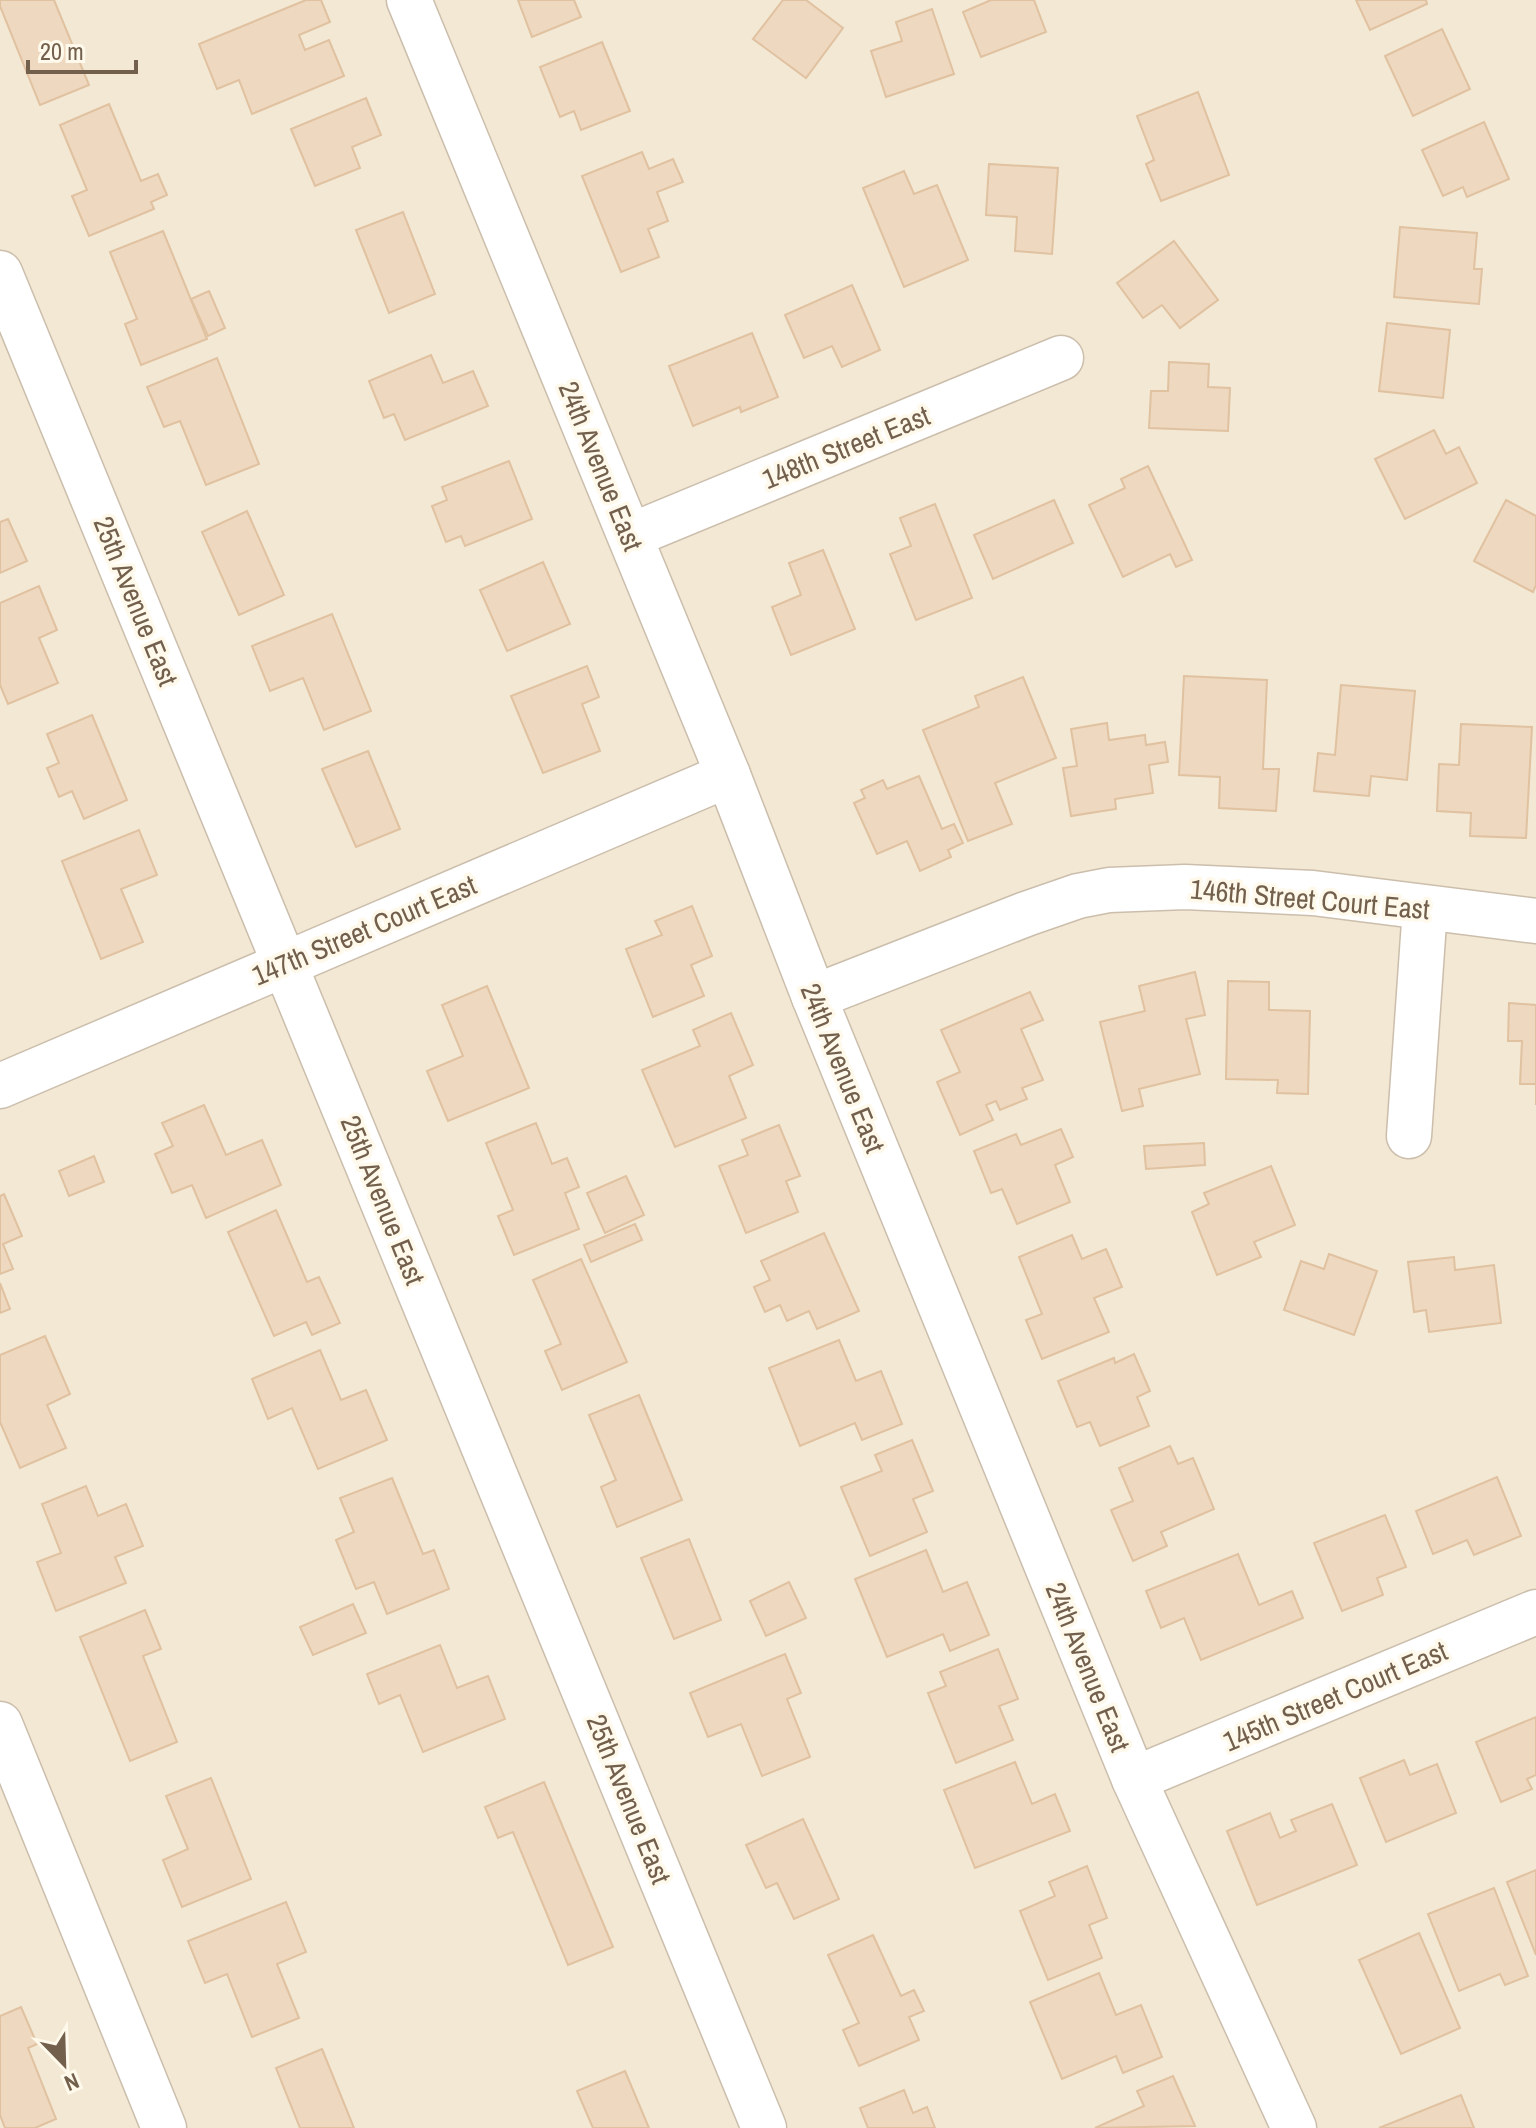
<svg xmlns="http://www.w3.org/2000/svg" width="1536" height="2128" font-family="'Archivo Narrow',sans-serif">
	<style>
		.residential { fill: #f2e8d4 }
		.building { fill: #eed8bf; stroke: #e0c1a0; stroke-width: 2 }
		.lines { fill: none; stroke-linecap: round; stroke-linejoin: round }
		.minor-casing { stroke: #ccbeac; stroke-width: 47 }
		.minor { stroke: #fff; stroke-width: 44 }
		.labels { text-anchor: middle; stroke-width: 7; stroke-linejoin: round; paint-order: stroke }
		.street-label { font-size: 28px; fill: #725f4c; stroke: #fef9eb }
	</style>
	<rect width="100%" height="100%" fill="#fbf5e5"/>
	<rect class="residential" x="0" y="0" width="1536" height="2128"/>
	<g class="building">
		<path d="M0 0H54L89 85 40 105 0 6Z"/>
		<path d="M306 0H321L330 22 299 35 305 50 329 40 344 76 252 114 239 80 217 89 199 44Z"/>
		<path d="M518 0H574L581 17 532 37Z"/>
		<path d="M783 0H806L843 28 806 78 753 39Z"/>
		<path d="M991 0H1034L1046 32 981 57 963 12Z"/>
		<path d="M1356 0H1426L1427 4 1370 30Z"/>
		<path d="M932 9 954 74 886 97 871 51 902 41 896 22Z"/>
		<path d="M1442 29 1470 89 1413 116 1385 56Z"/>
		<path d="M602 42 630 111 581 130 574 111 560 117 540 67Z"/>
		<path d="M1198 92 1229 175 1161 201 1146 164 1154 160 1137 116Z"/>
		<path d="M366 98 381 135 352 147 360 168 315 186 291 129Z"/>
		<path d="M109 104 141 181 158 174 167 195 151 202 154 209 89 236 72 196 87 190 60 125Z"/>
		<path d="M1484 122 1509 179 1467 197 1463 187 1443 196 1422 150Z"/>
		<path d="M642 152 649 169 673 159 683 182 657 192 668 221 648 229 659 257 621 272 582 176Z"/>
		<path d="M989 164 1058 168 1052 254 1015 251 1017 217 986 215Z"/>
		<path d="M904 171 914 194 937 185 968 260 904 287 863 188Z"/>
		<path d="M403 212 435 294 389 313 356 230Z"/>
		<path d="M1400 227 1477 233 1474 269H1482L1479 304 1394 297Z"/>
		<path d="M163 231 207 339 141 365 125 324 137 319 110 252Z"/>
		<path d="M1174 241 1218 300 1180 328 1162 305 1143 318 1117 283Z"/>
		<path d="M852 285 880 350 842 367 832 346 804 358 785 315Z"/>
		<path d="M209 291 225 328 208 336 191 299Z"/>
		<path d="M1387 323 1450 330 1443 398 1379 391Z"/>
		<path d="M752 333 778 397 741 412 740 407 693 426 669 366Z"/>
		<path d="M431 355 443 383 473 371 488 406 405 440 394 414 384 418 369 381Z"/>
		<path d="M217 358 259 464 206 485 180 421 164 427 147 387Z"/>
		<path d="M1169 362 1209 364 1208 387 1230 388 1228 431 1149 428 1151 391H1168Z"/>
		<path d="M1434 430 1446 454 1459 447 1477 483 1405 519 1375 459Z"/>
		<path d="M509 461 532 519 465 546 461 536 446 542 432 506 447 500 442 487Z"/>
		<path d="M1148 466 1192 560 1176 567 1170 554 1123 577 1089 505 1125 488 1121 479Z"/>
		<path d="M1054 500 1073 543 993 579 974 535Z"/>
		<path d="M1506 500 1536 516V585L1533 592 1474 561Z"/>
		<path d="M935 504 972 598 916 620 890 554 911 546 900 518Z"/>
		<path d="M247 511 284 595 239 615 202 532Z"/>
		<path d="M8 519 27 561 0 573V522Z"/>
		<path d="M823 550 855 629 791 655 772 607 801 595 789 563Z"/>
		<path d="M543 562 570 624 507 651 480 590Z"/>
		<path d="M39 586 57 630 39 638 58 683 8 704 0 685V603Z"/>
		<path d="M332 614 371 711 324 730 303 678 270 691 252 646Z"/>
		<path d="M587 666 599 697 582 704 600 751 543 773 511 696Z"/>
		<path d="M1184 676 1267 680 1263 769H1279L1276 811 1219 808 1220 777 1179 775Z"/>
		<path d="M1023 677 1056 758 995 783 1012 824 968 841 923 730 979 707 975 696Z"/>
		<path d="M1341 685 1415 691 1407 780 1371 776 1369 796 1314 791 1318 753 1335 755Z"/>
		<path d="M92 715 127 800 84 819 72 791 59 797 47 768 59 763 47 734Z"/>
		<path d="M1107 723 1109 740 1145 735 1146 745 1165 742 1168 762 1149 765 1153 793 1115 799 1116 809 1071 816 1063 768 1077 766 1071 729Z"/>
		<path d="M1461 724 1532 727 1526 838 1470 836 1471 813 1437 811 1439 764 1459 765Z"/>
		<path d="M368 751 400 829 356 847 322 769Z"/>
		<path d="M919 776 942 829 954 824 963 843 948 850 951 857 920 871 907 841 877 854 854 803 865 798 861 790 883 780 887 789Z"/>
		<path d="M139 830 157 875 121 889 143 942 101 959 62 861Z"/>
		<path d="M692 906 712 956 691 965 704 996 653 1017 626 949 662 935 655 921Z"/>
		<path d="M1195 972 1205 1015 1186 1019 1200 1074 1139 1089 1143 1106 1122 1111 1100 1022 1145 1011 1139 986Z"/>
		<path d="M1228 981 1269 982V1010L1310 1011 1308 1094 1277 1093 1278 1080 1226 1079Z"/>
		<path d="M487 986 529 1088 448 1121 427 1071 463 1056 442 1005Z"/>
		<path d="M1030 992 1043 1020 1021 1029 1043 1080 1022 1088 1027 1099 1000 1110 996 1101 986 1105 993 1120 960 1135 937 1082 960 1072 941 1030Z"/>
		<path d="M1509 1003 1536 1005V1105V1084H1520L1522 1041H1508Z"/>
		<path d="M731 1013 753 1065 729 1076 746 1118 675 1147 642 1070 700 1046 693 1030Z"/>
		<path d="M204 1105 226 1155 262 1140 281 1185 206 1218 192 1185 172 1193 155 1154 173 1146 162 1123Z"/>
		<path d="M536 1123 552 1164 567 1158 579 1187 565 1193 579 1229 514 1255 498 1216 513 1210 486 1143Z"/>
		<path d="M779 1125 800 1176 786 1181 798 1212 746 1233 719 1166 748 1155 742 1140Z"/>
		<path d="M1061 1129 1073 1157 1055 1165 1070 1202 1017 1224 1002 1189 991 1193 974 1151 1016 1134 1021 1145Z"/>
		<path d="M1204 1143 1205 1165 1146 1169 1144 1146Z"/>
		<path d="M94 1156 104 1182 69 1196 59 1171Z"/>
		<path d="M1271 1166 1295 1225 1254 1242 1261 1257 1217 1275 1192 1212 1209 1204 1204 1193Z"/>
		<path d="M626 1176 644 1215 605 1233 587 1193Z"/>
		<path d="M4 1194 22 1236 3 1244 13 1269 0 1274V1196Z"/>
		<path d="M276 1210 307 1282 319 1277 340 1323 312 1335 306 1322 274 1336 228 1232Z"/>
		<path d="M635 1224 642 1240 591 1262 584 1245Z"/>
		<path d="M824 1233 859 1311 817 1329 809 1311 787 1321 780 1305 765 1312 754 1287 770 1280 761 1261Z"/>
		<path d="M1072 1235 1082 1259 1106 1249 1122 1287 1094 1298 1109 1332 1042 1359 1026 1320 1042 1314 1019 1257Z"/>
		<path d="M1329 1254 1377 1271 1354 1335 1284 1310 1301 1261 1324 1269Z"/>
		<path d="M1454 1257 1455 1270 1494 1265 1501 1323 1429 1332 1426 1310 1414 1312 1408 1262Z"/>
		<path d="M581 1259 627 1362 562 1390 545 1351 561 1344 533 1280Z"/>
		<path d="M0 1283 10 1309 0 1313Z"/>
		<path d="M45 1336 70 1394 47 1405 66 1448 20 1468 0 1422V1355Z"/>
		<path d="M839 1340 856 1381 881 1371 902 1424 862 1440 855 1423 800 1446 769 1368Z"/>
		<path d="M320 1350 341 1400 366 1390 387 1440 318 1469 292 1408 268 1419 252 1379Z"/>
		<path d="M1134 1354 1150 1391 1137 1397 1149 1426 1100 1446 1090 1422 1077 1427 1058 1381 1114 1358 1115 1363Z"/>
		<path d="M639 1395 682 1500 617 1527 601 1487 616 1480 589 1415Z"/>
		<path d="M912 1440 933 1491 913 1499 927 1532 870 1556 841 1487 882 1471 875 1455Z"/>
		<path d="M1170 1446 1178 1464 1193 1458 1214 1509 1161 1532 1167 1546 1133 1561 1111 1510 1133 1501 1119 1468Z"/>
		<path d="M1497 1477 1521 1536 1474 1555 1467 1540 1433 1554 1416 1511Z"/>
		<path d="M392 1478 423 1554 434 1550 449 1589 387 1614 374 1582 356 1589 336 1540 354 1532 340 1498Z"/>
		<path d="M86 1486 98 1516 126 1504 143 1546 115 1557 126 1583 56 1611 37 1562 61 1553 42 1504Z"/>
		<path d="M1385 1515 1406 1567 1377 1578 1383 1595 1342 1611 1314 1543Z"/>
		<path d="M689 1539 721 1620 674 1639 641 1558Z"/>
		<path d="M926 1550 943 1592 967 1582 989 1635 950 1651 943 1634 887 1657 855 1579Z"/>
		<path d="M1238 1554 1259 1605 1292 1591 1303 1618 1201 1660 1184 1618 1161 1628 1146 1591Z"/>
		<path d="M789 1582 806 1618 766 1636 750 1601Z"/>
		<path d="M353 1604 366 1633 313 1655 300 1627Z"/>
		<path d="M145 1610 161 1649 143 1656 177 1742 130 1761 80 1637Z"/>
		<path d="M440 1645 457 1688 488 1676 505 1719 423 1752 400 1695 379 1704 367 1674Z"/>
		<path d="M998 1649 1018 1699 999 1706 1013 1740 956 1763 928 1693 946 1686 940 1672Z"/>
		<path d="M785 1654 801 1693 787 1699 810 1757 762 1776 741 1724 708 1737 690 1693Z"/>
		<path d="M1536 1717V1775L1527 1779 1532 1789 1501 1802 1476 1742Z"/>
		<path d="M1404 1760 1410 1775 1437 1764 1456 1813 1386 1842 1360 1778Z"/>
		<path d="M1015 1762 1032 1804 1055 1794 1070 1831 975 1868 944 1790Z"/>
		<path d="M211 1778 251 1879 182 1907 163 1860 188 1849 166 1796Z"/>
		<path d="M544 1782 613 1947 568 1965 513 1832 498 1838 485 1807Z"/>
		<path d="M1332 1804 1357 1865 1257 1905 1227 1831 1270 1813 1280 1838 1296 1831 1291 1820Z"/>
		<path d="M803 1819 839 1899 794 1919 777 1883 766 1888 746 1845Z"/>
		<path d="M1087 1866 1107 1918 1089 1925 1102 1958 1048 1980 1020 1911 1055 1896 1049 1882Z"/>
		<path d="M1536 1870V1955L1507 1882Z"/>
		<path d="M1494 1888 1528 1976 1505 1985 1500 1974 1459 1991 1428 1914Z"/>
		<path d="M286 1902 306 1952 277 1964 299 2018 252 2037 227 1974 205 1983 188 1941Z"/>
		<path d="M1419 1933 1460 2028 1401 2054 1359 1960Z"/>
		<path d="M873 1935 901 1996 914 1990 924 2011 909 2017 919 2040 859 2066 843 2030 859 2023 828 1955Z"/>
		<path d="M1099 1973 1116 2015 1141 2005 1162 2057 1123 2073 1116 2056 1062 2079 1030 2002Z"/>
		<path d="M21 2007 37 2044 28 2048 56 2119 35 2128H5L0 2115V2016Z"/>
		<path d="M322 2049 354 2128H300L276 2068Z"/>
		<path d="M625 2071 649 2128H593L577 2091Z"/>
		<path d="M1173 2076 1195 2126 1095 2128 1144 2106 1137 2091Z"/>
		<path d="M904 2090 913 2113 927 2107 935 2128H868L860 2108Z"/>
		<path d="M1461 2095 1474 2128H1379Z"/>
	</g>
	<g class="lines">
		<defs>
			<g id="minor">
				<path d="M409 0 728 775 814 997 1134 1779 1294 2128"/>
				<path d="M0 273 764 2128"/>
				<path d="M630 536 1061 358"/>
				<path d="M814 997 1026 914 1078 896 1109 890 1185 887 1313 893 1536 921"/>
				<path d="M0 1086 728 775"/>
				<path d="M1409 1136 1425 908"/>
				<path d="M0 1724 164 2128"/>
				<path d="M1134 1779 1536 1612"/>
			</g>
		</defs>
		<use href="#minor" class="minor-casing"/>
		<use href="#minor" class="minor"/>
	</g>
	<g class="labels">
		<g class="street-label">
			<text transform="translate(846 447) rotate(-22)" y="10">148th Street East</text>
			<text transform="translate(601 466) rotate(68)" y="10">24th Avenue East</text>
			<text transform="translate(136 601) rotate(68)" y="10">25th Avenue East</text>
			<text transform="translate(1310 899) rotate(5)" y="10">146th Street Court East</text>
			<text transform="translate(364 930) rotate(-23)" y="10">147th Street Court East</text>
			<text transform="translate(843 1068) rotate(68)" y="10">24th Avenue East</text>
			<text transform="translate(383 1200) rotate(68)" y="10">25th Avenue East</text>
			<text transform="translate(1088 1667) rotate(68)" y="10">24th Avenue East</text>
			<text transform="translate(1335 1696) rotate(-23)" y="10">145th Street Court East</text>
			<text transform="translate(629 1799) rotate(68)" y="10">25th Avenue East</text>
		</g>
	</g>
	<g transform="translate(64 2064) rotate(157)" stroke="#fef9eb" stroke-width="6" paint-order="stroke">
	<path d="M0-6L14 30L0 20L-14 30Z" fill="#725f4c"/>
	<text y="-12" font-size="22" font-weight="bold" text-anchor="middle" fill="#725f4c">N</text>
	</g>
	<path d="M28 60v12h108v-12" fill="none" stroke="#725f4c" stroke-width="4"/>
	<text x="40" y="60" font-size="24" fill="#725f4c" stroke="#fef9eb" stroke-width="6" paint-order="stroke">20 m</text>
</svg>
